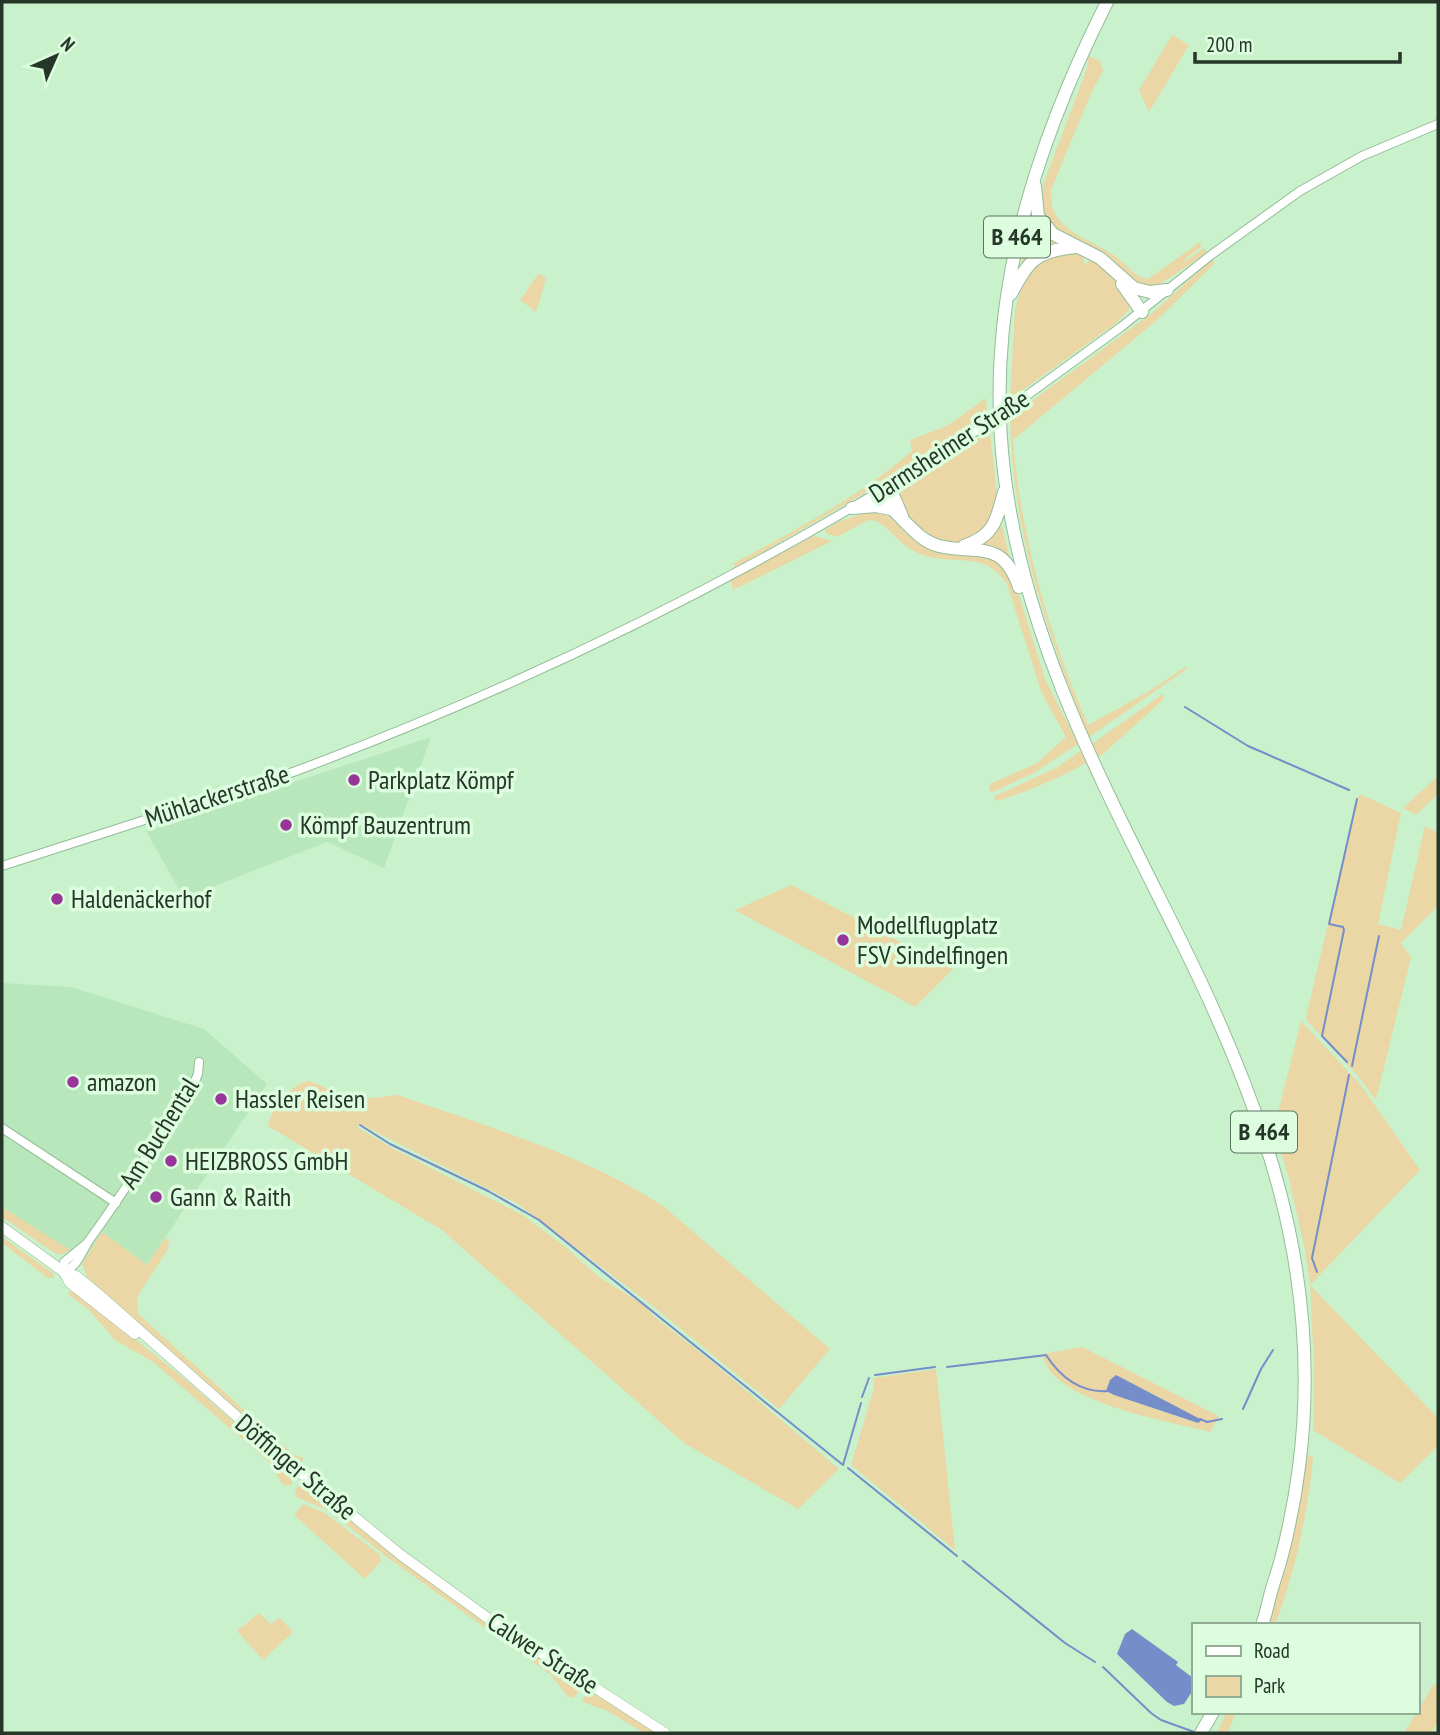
<svg xmlns="http://www.w3.org/2000/svg" width="1440" height="1735" font-family="'PT Sans Narrow',sans-serif">
	<style>
		.built { fill: #b8e7bc }
		.green { fill: #ebd6a5; fill-rule: evenodd }
		.water { fill: #758dc9 }
		.lines { fill: none; stroke-linecap: round; stroke-linejoin: round }
		.stream { stroke: #758dc9; stroke-width: 2 }
		.minor-casing { stroke: #94bc98; stroke-width: 10 }
		.major-casing { stroke: #94bc98; stroke-width: 11 }
		.highway-casing { stroke: #94bc98; stroke-width: 14 }
		.minor { stroke: #fff; stroke-width: 8 }
		.major { stroke: #fff; stroke-width: 10 }
		.highway { stroke: #fff; stroke-width: 12 }
		.minor-bridge-casing { stroke: #94bc98; stroke-width: 10; stroke-linecap: butt }
		.minor-bridge { stroke: #fff; stroke-width: 8 }
		.poi-dot { fill: #98349a; stroke: #dcfdde; stroke-width: 2.5 }
		.labels { text-anchor: middle; stroke-width: 7; stroke-linejoin: round; paint-order: stroke }
		.shield { fill: #dcfdde; stroke: #5d725f; stroke-width: 2 }
		.shield-label { font-size: 24px; font-weight: bold; fill: #263628 }
		.street-label { font-size: 26px; fill: #263628; stroke: #dcfdde }
		.poi-label { font-size: 26px; fill: #263628; stroke: #dcfdde; text-anchor: start }
	</style>
	<rect width="100%" height="100%" fill="#c9f2cc"/>
	<g class="built">
		<path d="M431 737 384 868 327 842 184 898 146 831Z"/>
		<path d="M2 983 71 987 204 1029 267 1084 147 1265 102 1232 83 1261 2 1207Z"/>
	</g>
	<g class="green">
		<path d="M1172 35 1189 45 1149 112 1139 90Z"/>
		<path d="M1089 56 1100 61 1103 71 1092 91 1051 190C1051 200 1051 208 1057 217 1071 238 1103 244 1121 261 1131 269 1135 277 1148 279L1200 242 1201 247 1185 259 1186 261 1204 248 1207 253 1160 284 1153 287 1139 286 1101 252 1049 226 1042 211 1043 185 1086 71Z"/>
		<path d="M1032 213 1064 243 1021 264Z"/>
		<path d="M1071 253 1083 255V262L1086 264 1092 259C1106 271 1131 289 1129 310L1115 324 1010 399 1015 309 1023 284 1040 259Z"/>
		<path d="M1212 260 1215 263 1156 321 1013 440C1021 540 1049 633 1088 725L1146 693 1185 667 1187 669 1089 737C1046 630 1013 534 1010 417L1152 313Z"/>
		<path d="M539 273 546 279 536 312 520 300Z"/>
		<path d="M986 398 987 413 863 494 735 568 733 564C795 530 859 497 912 451L910 440 947 426Z"/>
		<path d="M990 431C991 448 999 492 996 507 990 537 954 553 928 536 913 527 906 512 900 497L902 489 913 480Z"/>
		<path d="M870 511C904 516 896 531 920 543 934 550 978 555 996 558L1016 586 1045 679 1078 744 1034 773 993 792 989 790 990 784 1037 763 1066 737 1042 694 1007 584C984 547 949 569 916 552 900 545 891 529 876 521L868 520 837 537 827 534 825 530 838 522Z"/>
		<path d="M1001 522 1010 559 977 545Z"/>
		<path d="M814 536 832 541 733 590 731 580Z"/>
		<path d="M1164 693V699L1103 754 1098 756 1092 744Z"/>
		<path d="M1081 751 1086 763C1058 778 1026 793 996 801L994 798 995 796 1056 768Z"/>
		<path d="M1438 776V794L1416 815 1403 808Z"/>
		<path d="M1362 795 1401 813 1378 924 1401 930 1425 826 1438 833V906L1401 943 1411 957 1376 1100 1358 1076 1307 1021 1306 1017 1358 796Z"/>
		<path d="M791 885 953 969 915 1007 735 910Z"/>
		<path d="M1301 1021 1360 1084 1420 1170 1310 1285 1438 1418V1446L1400 1483 1313 1430 1314 1365 1310 1285 1305 1250 1289 1179 1274 1129Z"/>
		<path d="M309 1081 350 1097 374 1098 398 1095C488 1127 583 1154 663 1206L830 1349 779 1409 654 1307 518 1204 360 1124 357 1127 390 1147 524 1216 563 1245 599 1277 642 1304 657 1319 710 1360 839 1469 798 1509 684 1443 442 1230 268 1126C271 1108 292 1083 309 1081Z"/>
		<path d="M2 1207 70 1250 61 1255 53 1252 2 1217Z"/>
		<path d="M102 1232 147 1265 165 1238 169 1241 168 1249 137 1297 138 1314 294 1455 303 1458 301 1465 250 1423 88 1278 82 1264Z"/>
		<path d="M2 1237 53 1273 54 1278H48L2 1243Z"/>
		<path d="M73 1289 186 1380 273 1456 292 1476V1484L287 1486 282 1484 269 1462 153 1362 115 1340 90 1311 68 1294Z"/>
		<path d="M1082 1347 1219 1416 1210 1432C1169 1421 1048 1402 1043 1354ZM1114 1395 1202 1420 1197 1423Z"/>
		<path d="M936 1369 955 1550 851 1465 874 1388V1378Z"/>
		<path d="M1307 1454 1313 1457C1308 1514 1295 1572 1275 1625H1269L1294 1530Z"/>
		<path d="M301 1485C320 1490 360 1529 379 1543 444 1592 510 1638 578 1683L581 1689 573 1698 568 1697 551 1675 387 1557 329 1511 296 1497 295 1489Z"/>
		<path d="M303 1504 325 1513 380 1555 381 1561 365 1579 294 1515Z"/>
		<path d="M259 1613 271 1624 280 1618 293 1632 263 1660 237 1631Z"/>
		<path d="M1434 1684 1438 1686V1722L1431 1733H1404Z"/>
		<path d="M590 1692 598 1696 657 1733H644L608 1711 585 1703 582 1701 587 1693Z"/>
		<path d="M1227 1712H1236L1228 1732 1217 1733Z"/>
	</g>
	<g class="water">
		<path d="M1116 1375 1202 1420 1198 1423 1114 1395 1106 1391 1110 1380Z"/>
		<path d="M1132 1629 1178 1662 1176 1665 1193 1678V1690L1184 1704 1174 1706 1167 1702 1117 1654 1125 1634Z"/>
	</g>
	<g class="lines">
		<g class="stream">
			<path d="M1185 707 1248 746 1349 790"/>
			<path d="M1347 1062 1322 1036 1344 930 1343 927 1329 924 1357 799"/>
			<path d="M1352 1066 1379 936"/>
			<path d="M360 1125 390 1144 488 1191 539 1220 843 1465 861 1403"/>
			<path d="M1317 1272 1312 1258 1349 1075"/>
			<path d="M947 1367 1046 1355C1061 1378 1080 1393 1108 1391"/>
			<path d="M875 1375 935 1367"/>
			<path d="M862 1397 869 1378"/>
			<path d="M1243 1409 1261 1369 1273 1350"/>
			<path d="M1200 1419 1207 1422 1222 1419"/>
			<path d="M848 1468 957 1556"/>
			<path d="M963 1561 1065 1643 1095 1662"/>
			<path d="M1103 1667 1151 1713 1161 1720 1197 1733"/>
		</g>
		<defs>
			<g id="minor">
				<path d="M1022 399 1121 327 1211 255 1300 191 1362 156 1438 124"/>
				<path d="M2 866C65 846 128 825 191 805 229 793 267 782 304 768 539 679 765 568 976 431"/>
				<path d="M2 1128 116 1203"/>
				<path d="M64 1272C79 1265 81 1252 90 1239 127 1188 161 1134 195 1081L198 1074 199 1062"/>
				<path d="M64 1272V1262L87 1243"/>
			</g>
			<g id="major">
				<path d="M2 1227 64 1272 76 1276 103 1298 303 1475 401 1555 489 1619 665 1733"/>
				<path d="M64 1272 70 1283 135 1334"/>
			</g>
			<g id="highway">
				<path d="M1107 2C1033 149 984 304 1004 471 1024 641 1106 790 1181 941 1265 1110 1324 1276 1299 1467 1295 1498 1289 1529 1281 1559 1278 1570 1274 1581 1271 1592 1268 1603 1266 1614 1262 1625"/>
				<path d="M1035 186 1038 216 1053 234 1100 258 1134 288 1150 292 1167 290"/>
				<path d="M1122 284 1142 312"/>
				<path d="M1011 294C1029 260 1036 251 1076 247"/>
				<path d="M889 486 902 516"/>
				<path d="M882 491C887 505 894 511 904 521 915 532 924 542 939 546 977 555 1002 538 1019 587"/>
				<path d="M852 508 876 506 891 509"/>
				<path d="M964 546C995 535 996 521 1004 492"/>
				<path d="M1201 1733 1213 1712"/>
			</g>
		</defs>
		<use href="#minor" class="minor-casing"/>
		<use href="#major" class="major-casing"/>
		<use href="#highway" class="highway-casing"/>
		<use href="#minor" class="minor"/>
		<use href="#major" class="major"/>
		<use href="#highway" class="highway"/>
		<defs>
			<path id="minor-bridge" d="M976 431 1022 399"/>
		</defs>
		<use href="#minor-bridge" class="minor-bridge-casing"/>
		<use href="#minor-bridge" class="minor-bridge"/>
	</g>
	<g class="poi-dot">
		<circle cx="354" cy="780" r="7"/>
		<circle cx="286" cy="825" r="7"/>
		<circle cx="57" cy="899" r="7"/>
		<circle cx="843" cy="940" r="7"/>
		<circle cx="73" cy="1082" r="7"/>
		<circle cx="221" cy="1099" r="7"/>
		<circle cx="171" cy="1161" r="7"/>
		<circle cx="156" cy="1197" r="7"/>
	</g>
	<g class="labels">
		<g class="shield">
			<rect x="984" y="216.5" width="66" height="41" rx="5"/>
			<rect x="1231" y="1111.5" width="66" height="41" rx="5"/>
		</g>
		<g class="shield-label">
			<text x="1017" y="245">B 464</text>
			<text x="1264" y="1140">B 464</text>
		</g>
		<g class="street-label">
			<text transform="translate(949 446) rotate(-33)" y="9">Darmsheimer Straße</text>
			<text transform="translate(217 796) rotate(-18)" y="9">Mühlackerstraße</text>
			<text transform="translate(159 1133) rotate(-58)" y="9">Am Buchental</text>
			<text transform="translate(296 1467) rotate(40)" y="9">Döffinger Straße</text>
			<text transform="translate(543 1653) rotate(33)" y="9">Calwer Straße</text>
		</g>
		<g class="poi-label">
			<text x="368" y="789">Parkplatz Kömpf</text>
			<text x="300" y="834">Kömpf Bauzentrum</text>
			<text x="71" y="908">Haldenäckerhof</text>
			<text x="857" y="934">Modellflugplatz<tspan x="857" dy="30">FSV Sindelfingen</tspan></text>
			<text x="87" y="1091">amazon</text>
			<text x="235" y="1108">Hassler Reisen</text>
			<text x="185" y="1170">HEIZBROSS GmbH</text>
			<text x="170" y="1206">Gann &amp; Raith</text>
		</g>
	</g>
	<rect width="1440" height="1735" fill="none" stroke="#263628" stroke-width="7"/>
	<rect x="1192" y="1623" width="228" height="91" fill="#dcfdde" stroke="#93ad95" stroke-width="2"/>
	<rect x="1206" y="1646" width="35" height="10" fill="#ffffff" stroke="#93ad95" stroke-width="2"/>
	<text x="1254" y="1658" font-size="21" fill="#263628">Road</text>
	<rect x="1206" y="1676" width="35" height="21" fill="#ebd6a5" stroke="#93ad95" stroke-width="2"/>
	<text x="1254" y="1693" font-size="21" fill="#263628">Park</text>
	<g transform="translate(56 56) rotate(45)" stroke="#dcfdde" stroke-width="5" paint-order="stroke">
	<path d="M0-5L12 26L0 18L-12 26Z" fill="#263628"/>
	<text y="-10" font-size="19" font-weight="bold" text-anchor="middle" fill="#263628">N</text>
	</g>
	<path d="M1195 52v10h205v-10" fill="none" stroke="#263628" stroke-width="3.5"/>
	<text x="1206" y="52" font-size="21" fill="#263628" stroke="#dcfdde" stroke-width="5" paint-order="stroke">200 m</text>
</svg>
